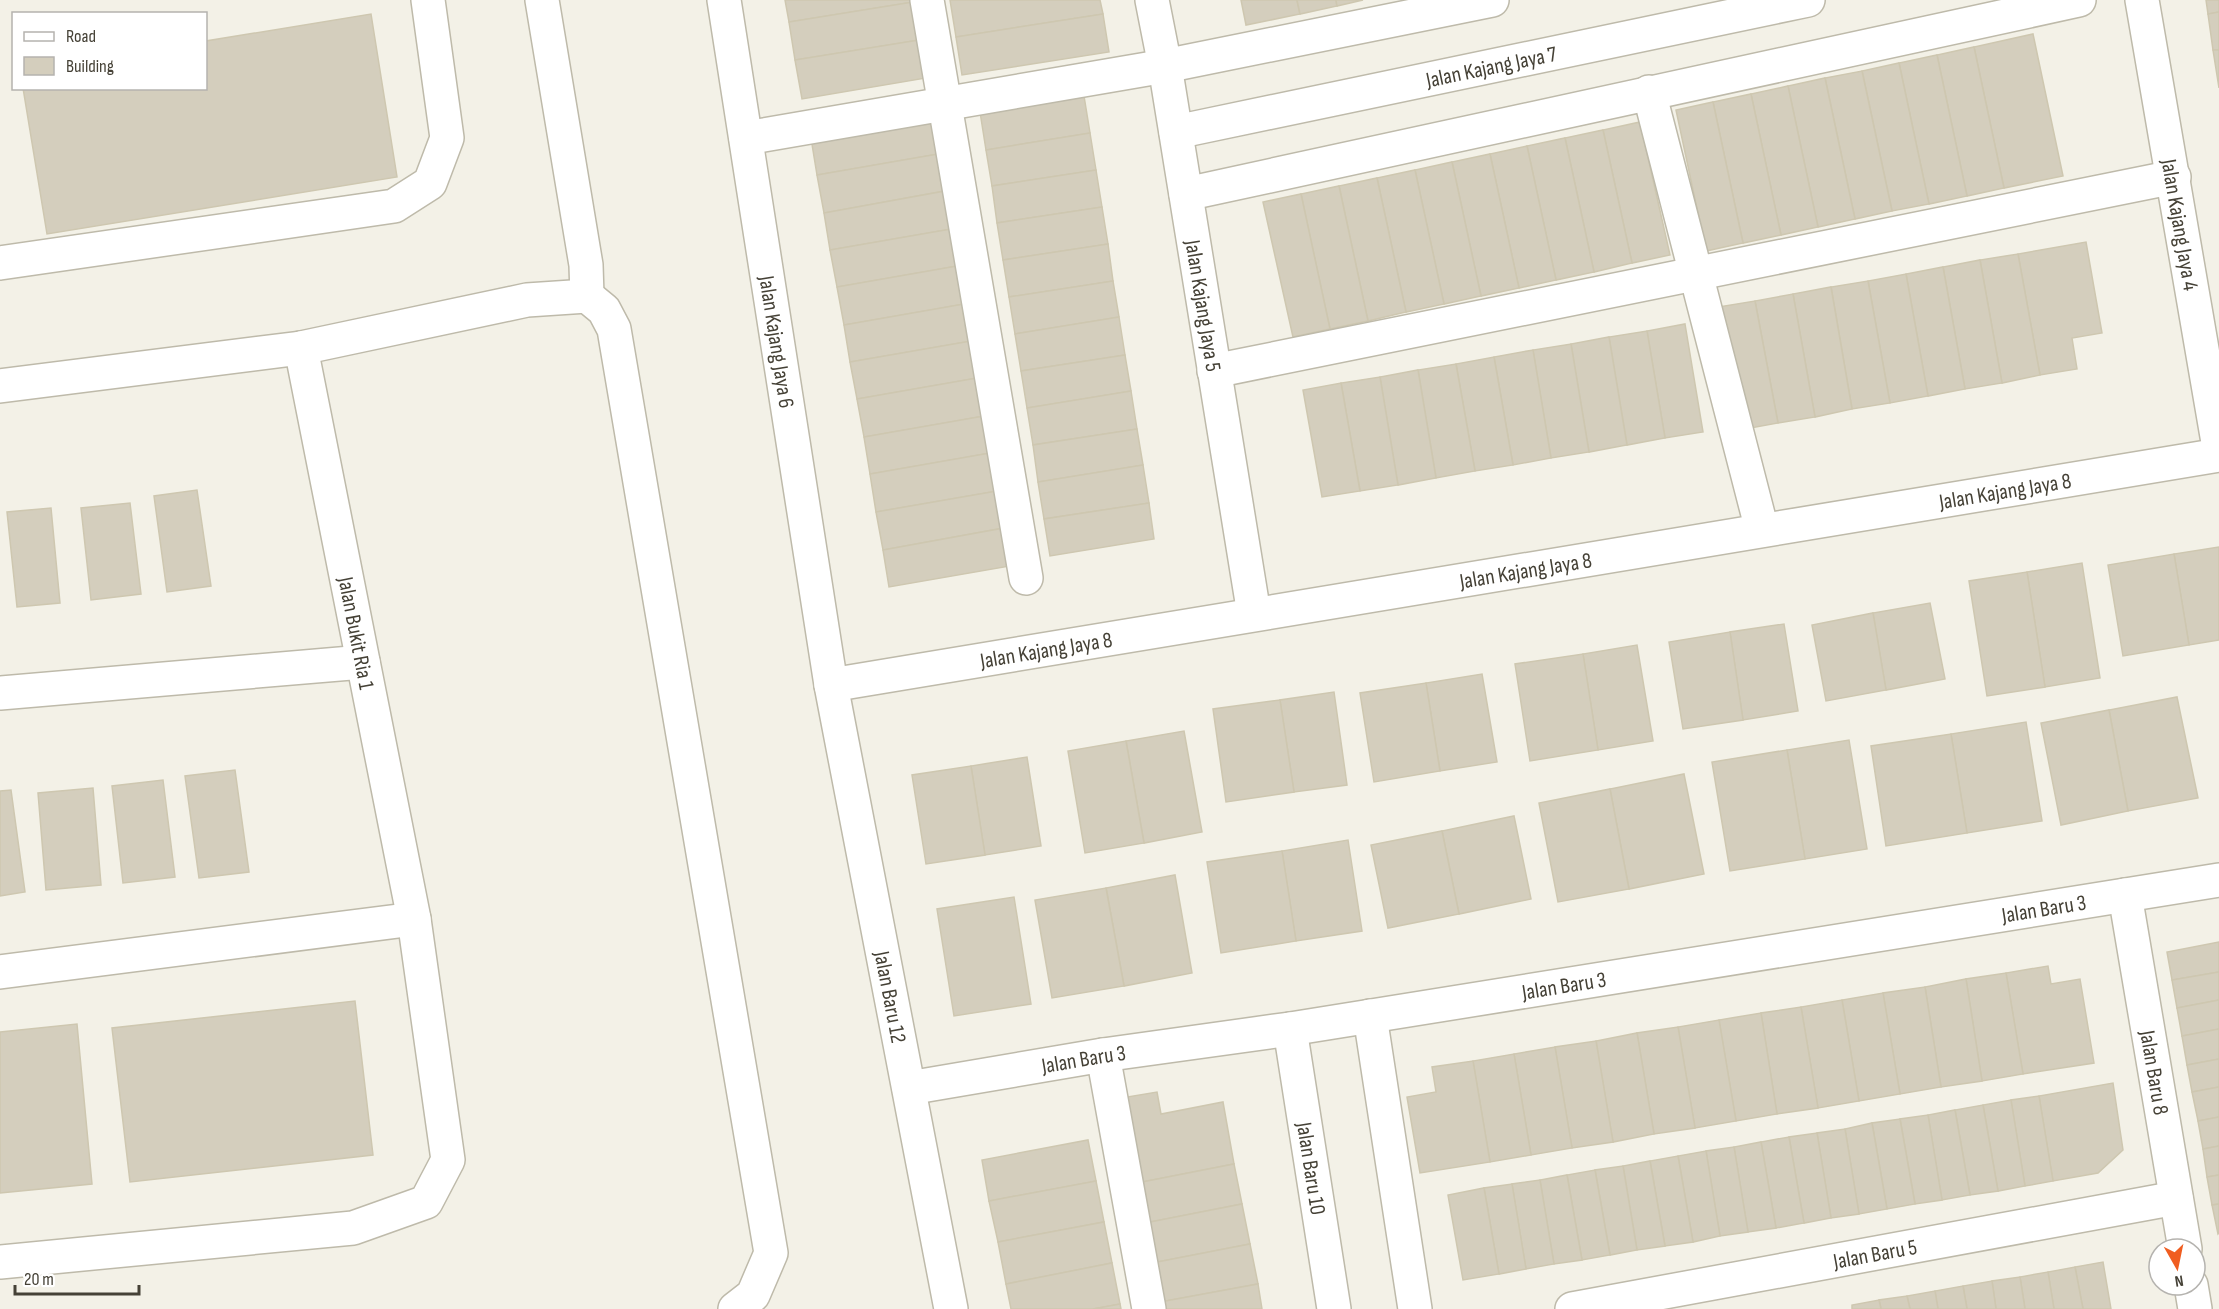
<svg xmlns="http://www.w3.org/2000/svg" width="2219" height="1309" font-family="'Sofia Sans Condensed',sans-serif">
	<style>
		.building { fill: #d4cebd; stroke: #cec7b0; stroke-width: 1.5 }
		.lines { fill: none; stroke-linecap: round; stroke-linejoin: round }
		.minor-casing { stroke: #bebaaa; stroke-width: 36 }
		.minor { stroke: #fff; stroke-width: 33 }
		.labels { text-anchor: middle; stroke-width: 4.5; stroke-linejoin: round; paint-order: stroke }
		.street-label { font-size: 22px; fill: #454136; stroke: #fff }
	</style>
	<rect width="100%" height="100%" fill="#f3f1e7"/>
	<g class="building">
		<path d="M785 0H912L913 2 789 22Z"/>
		<path d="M950 0H1100L1103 14 956 37Z"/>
		<path d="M1241 0H1297L1300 14 1246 25Z"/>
		<path d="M1297 0H1336L1337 6 1300 14Z"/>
		<path d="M1336 0H1363L1337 6Z"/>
		<path d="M2206 0H2219V12L2208 14Z"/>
		<path d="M913 2 919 40 795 60 789 22Z"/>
		<path d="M2219 12V50H2213L2208 14Z"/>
		<path d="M371 14 397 177 47 234 23 88H206V41Z"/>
		<path d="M1103 14 1109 52 962 75 956 37Z"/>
		<path d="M2033 34 2063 176 2004 188 1974 47Z"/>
		<path d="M919 40 926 78 802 99 795 60Z"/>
		<path d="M1974 47 2004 188 1967 196 1937 55Z"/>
		<path d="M2213 50H2219V88Z"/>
		<path d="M1937 55 1967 196 1929 204 1899 63Z"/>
		<path d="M1899 63 1929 204 1892 211 1862 71Z"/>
		<path d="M1862 71 1892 211 1855 219 1825 78Z"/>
		<path d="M1825 78 1855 219 1818 227 1788 86Z"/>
		<path d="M1788 86 1818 227 1781 235 1751 94Z"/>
		<path d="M1751 94 1781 235 1743 243 1713 102Z"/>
		<path d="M1084 96 1090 133 986 150 980 112Z"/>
		<path d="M1713 102 1743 243 1706 251 1676 110Z"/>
		<path d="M932 116 938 154 817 175 811 138Z"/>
		<path d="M1640 122 1670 255 1632 263 1603 130Z"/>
		<path d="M1603 130 1632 263 1594 272 1565 138Z"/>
		<path d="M1090 133 1096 170 992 186 986 150Z"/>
		<path d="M1565 138 1594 272 1556 280 1527 146Z"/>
		<path d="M1527 146 1556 280 1519 288 1490 154Z"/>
		<path d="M938 154 945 191 824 213 817 175Z"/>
		<path d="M1490 154 1519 288 1481 296 1452 162Z"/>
		<path d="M1452 162 1481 296 1444 304 1415 170Z"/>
		<path d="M1096 170 1102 207 997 223 992 186Z"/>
		<path d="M1415 170 1444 304 1406 312 1377 178Z"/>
		<path d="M1377 178 1406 312 1368 321 1339 186Z"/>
		<path d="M1339 186 1368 321 1330 329 1301 194Z"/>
		<path d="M945 191 951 229 830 250 824 213Z"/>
		<path d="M1301 194 1330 329 1293 337 1263 202Z"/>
		<path d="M1102 207 1108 244 1003 260 997 223Z"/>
		<path d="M951 229 957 266 837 287 830 250Z"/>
		<path d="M2086 242 2102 333 2072 338 2077 369 2040 375 2018 254Z"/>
		<path d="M1108 244 1113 281 1009 297 1003 260Z"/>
		<path d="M2018 254 2040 375 2002 383 1980 260Z"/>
		<path d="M1980 260 2002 383 1965 389 1943 267Z"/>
		<path d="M957 266 964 304 844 325 837 287Z"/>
		<path d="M1943 267 1965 389 1928 396 1906 274Z"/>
		<path d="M1906 274 1928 396 1890 403 1868 281Z"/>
		<path d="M1113 281 1119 317 1015 334 1009 297Z"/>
		<path d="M1868 281 1890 403 1852 409 1831 287Z"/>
		<path d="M1831 287 1852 409 1815 417 1793 294Z"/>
		<path d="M1793 294 1815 417 1778 423 1755 301Z"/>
		<path d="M1755 301 1778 423 1740 430 1718 307Z"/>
		<path d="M964 304 971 341 850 362 844 325Z"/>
		<path d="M1119 317 1125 355 1021 371 1015 334Z"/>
		<path d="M1685 324 1703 432 1665 438 1647 331Z"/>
		<path d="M1647 331 1665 438 1627 445 1609 337Z"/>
		<path d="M1609 337 1627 445 1589 452 1571 344Z"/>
		<path d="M971 341 977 378 857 399 850 362Z"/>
		<path d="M1571 344 1589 452 1551 458 1533 350Z"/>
		<path d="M1533 350 1551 458 1513 465 1494 357Z"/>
		<path d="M1125 355 1131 391 1027 408 1021 371Z"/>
		<path d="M1494 357 1513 465 1475 471 1456 364Z"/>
		<path d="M1456 364 1475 471 1436 478 1418 370Z"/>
		<path d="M1418 370 1436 478 1398 485 1380 377Z"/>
		<path d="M1380 377 1398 485 1360 491 1341 383Z"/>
		<path d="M977 378 984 416 864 437 857 399Z"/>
		<path d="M1341 383 1360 491 1322 497 1303 390Z"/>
		<path d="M1131 391 1137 429 1033 445 1027 408Z"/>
		<path d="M984 416 990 453 870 474 864 437Z"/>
		<path d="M1137 429 1143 465 1038 482 1033 445Z"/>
		<path d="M990 453 997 491 876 512 870 474Z"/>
		<path d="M1143 465 1149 503 1044 519 1038 482Z"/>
		<path d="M197 490 211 586 167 592 154 496Z"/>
		<path d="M997 491 1004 528 883 550 876 512Z"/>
		<path d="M130 503 141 594 91 600 81 508Z"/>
		<path d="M1149 503 1154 539 1050 556 1044 519Z"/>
		<path d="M51 508 60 603 17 607 7 512Z"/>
		<path d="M1004 528 1010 566 889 587 883 550Z"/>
		<path d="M2219 547V640L2189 645 2174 554Z"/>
		<path d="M2174 554 2189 645 2123 656 2108 565Z"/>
		<path d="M2082 563 2100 678 2045 687 2027 572Z"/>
		<path d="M2027 572 2045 687 1987 696 1969 581Z"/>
		<path d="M1930 603 1945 679 1886 690 1873 613Z"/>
		<path d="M1873 613 1886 690 1826 701 1812 625Z"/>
		<path d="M1784 624 1798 711 1743 720 1730 632Z"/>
		<path d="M1730 632 1743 720 1683 729 1669 642Z"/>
		<path d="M1637 645 1653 741 1598 750 1583 654Z"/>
		<path d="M1583 654 1598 750 1530 761 1515 664Z"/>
		<path d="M1482 674 1497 762 1440 771 1426 683Z"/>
		<path d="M1426 683 1440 771 1374 782 1360 693Z"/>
		<path d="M1334 692 1347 785 1294 792 1280 700Z"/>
		<path d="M2177 697 2198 798 2128 811 2109 710Z"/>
		<path d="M1280 700 1294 792 1226 802 1213 709Z"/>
		<path d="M2109 710 2128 811 2061 825 2041 723Z"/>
		<path d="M2026 722 2042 821 1967 833 1951 734Z"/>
		<path d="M1184 731 1202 832 1144 843 1126 741Z"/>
		<path d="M1951 734 1967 833 1886 846 1871 746Z"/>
		<path d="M1849 740 1867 849 1805 859 1787 750Z"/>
		<path d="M1126 741 1144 843 1085 853 1068 751Z"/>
		<path d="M1787 750 1805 859 1730 871 1712 762Z"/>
		<path d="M1027 757 1041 846 985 855 971 766Z"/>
		<path d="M971 766 985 855 926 864 912 775Z"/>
		<path d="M235 770 249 872 199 878 185 776Z"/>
		<path d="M1684 774 1704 874 1629 889 1610 789Z"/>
		<path d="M163 780 175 877 123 883 112 786Z"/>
		<path d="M93 788 101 885 46 890 38 793Z"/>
		<path d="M1610 789 1629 889 1558 902 1539 803Z"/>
		<path d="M11 790 25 892 0 896V791Z"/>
		<path d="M1514 816 1531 899 1459 914 1442 831Z"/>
		<path d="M1442 831 1459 914 1388 928 1371 845Z"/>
		<path d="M1348 840 1362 931 1296 941 1282 851Z"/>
		<path d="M1282 851 1296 941 1221 953 1207 862Z"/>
		<path d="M1175 875 1192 973 1124 986 1106 888Z"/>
		<path d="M1106 888 1124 986 1052 998 1035 900Z"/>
		<path d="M1014 897 1031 1004 954 1016 937 909Z"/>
		<path d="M2219 942V972L2172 980 2167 952Z"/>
		<path d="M2048 966 2051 984 2080 979 2094 1063 2023 1074 2006 973Z"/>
		<path d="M2219 972V1000L2177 1008 2172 980Z"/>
		<path d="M2006 973 2023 1074 1982 1081 1966 979Z"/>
		<path d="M1966 979 1982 1081 1941 1087 1925 987Z"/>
		<path d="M1925 987 1941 1087 1900 1094 1883 993Z"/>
		<path d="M1883 993 1900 1094 1859 1101 1842 1000Z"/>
		<path d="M1842 1000 1859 1101 1818 1108 1801 1007Z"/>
		<path d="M2219 1000V1029L2182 1036 2177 1008Z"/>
		<path d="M355 1001 373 1155 130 1182 112 1028Z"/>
		<path d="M1801 1007 1818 1108 1777 1114 1761 1013Z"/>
		<path d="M1761 1013 1777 1114 1736 1121 1719 1020Z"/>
		<path d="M1719 1020 1736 1121 1695 1128 1678 1027Z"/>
		<path d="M77 1024 92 1184 0 1193V1032Z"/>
		<path d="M1678 1027 1695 1128 1654 1134 1637 1033Z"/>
		<path d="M2219 1029V1059L2187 1065 2182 1036Z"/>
		<path d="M1637 1033 1654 1134 1613 1142 1596 1041Z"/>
		<path d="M1596 1041 1613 1142 1572 1148 1555 1047Z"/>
		<path d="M1555 1047 1572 1148 1531 1155 1514 1054Z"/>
		<path d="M1514 1054 1531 1155 1490 1162 1473 1061Z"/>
		<path d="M2219 1059V1087L2192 1092 2187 1065Z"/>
		<path d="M1473 1061 1490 1162 1420 1173 1407 1097 1436 1092 1432 1067Z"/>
		<path d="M2113 1083 2123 1150 2098 1173 2053 1181 2039 1096Z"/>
		<path d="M2219 1087V1117L2198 1121 2192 1092Z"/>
		<path d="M1157 1092 1161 1114 1223 1102 1234 1164 1137 1183 1121 1098Z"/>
		<path d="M2039 1096 2053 1181 2025 1186 2011 1100Z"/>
		<path d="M2011 1100 2025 1186 1998 1191 1983 1105Z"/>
		<path d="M1983 1105 1998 1191 1970 1195 1955 1110Z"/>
		<path d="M1955 1110 1970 1195 1942 1200 1928 1115Z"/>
		<path d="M1928 1115 1942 1200 1915 1204 1900 1119Z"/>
		<path d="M2219 1117V1146L2203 1149 2198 1121Z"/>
		<path d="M1900 1119 1915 1204 1887 1209 1872 1123Z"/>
		<path d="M1872 1123 1887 1209 1859 1214 1845 1129Z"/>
		<path d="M1845 1129 1859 1214 1831 1218 1817 1133Z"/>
		<path d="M1817 1133 1831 1218 1804 1223 1789 1137Z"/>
		<path d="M1789 1137 1804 1223 1776 1228 1761 1142Z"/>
		<path d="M1088 1140 1096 1181 989 1201 982 1160Z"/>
		<path d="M1761 1142 1776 1228 1748 1232 1734 1147Z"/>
		<path d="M2219 1146V1175L2207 1177 2203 1149Z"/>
		<path d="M1734 1147 1748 1232 1720 1236 1706 1151Z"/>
		<path d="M1706 1151 1720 1236 1693 1242 1678 1156Z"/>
		<path d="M1678 1156 1693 1242 1665 1246 1650 1161Z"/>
		<path d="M1650 1161 1665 1246 1637 1250 1623 1166Z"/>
		<path d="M1234 1164 1242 1204 1145 1223 1137 1183Z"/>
		<path d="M1623 1166 1637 1250 1610 1255 1595 1170Z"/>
		<path d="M1595 1170 1610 1255 1582 1260 1567 1175Z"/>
		<path d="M1567 1175 1582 1260 1554 1264 1540 1180Z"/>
		<path d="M2219 1175V1204L2212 1205 2207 1177Z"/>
		<path d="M1540 1180 1554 1264 1526 1269 1512 1184Z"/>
		<path d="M1096 1181 1104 1222 998 1242 989 1201Z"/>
		<path d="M1512 1184 1526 1269 1499 1274 1484 1188Z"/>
		<path d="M1484 1188 1499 1274 1463 1280 1448 1195Z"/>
		<path d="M1242 1204 1250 1244 1152 1263 1145 1223Z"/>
		<path d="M2219 1204V1233L2218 1234 2212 1205Z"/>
		<path d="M1104 1222 1112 1263 1006 1284 998 1242Z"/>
		<path d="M1250 1244 1258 1284 1160 1302 1152 1263Z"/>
		<path d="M2103 1262 2111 1309H2083L2075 1267Z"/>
		<path d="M1112 1263 1120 1304 1093 1309H1011L1006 1284Z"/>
		<path d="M2075 1267 2083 1309H2054L2048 1272Z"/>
		<path d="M2048 1272 2054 1309H2025L2020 1277Z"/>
		<path d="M2020 1277 2025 1309H1996L1992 1281Z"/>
		<path d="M1992 1281 1996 1309H1967L1963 1286Z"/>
		<path d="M1258 1284 1262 1309H1161L1160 1302Z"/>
		<path d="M1963 1286 1967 1309H1938L1935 1291Z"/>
		<path d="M1935 1291 1938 1309H1910L1907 1296Z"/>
		<path d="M1907 1296 1910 1309H1881L1879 1300Z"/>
		<path d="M1879 1300 1881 1309H1852V1305Z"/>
		<path d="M1120 1304 1121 1309H1093Z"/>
	</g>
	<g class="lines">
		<defs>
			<g id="minor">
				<path d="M542 0 586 265 587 296"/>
				<path id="s1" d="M724 0 831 685 951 1309"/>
				<path d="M927 0 1026 578"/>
				<path id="s2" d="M1152 0 1165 66 1254 614"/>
				<path id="s3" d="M2142 0 2219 448"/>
				<path d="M1649 92 1762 530"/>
				<path id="s4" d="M1176 132 1808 0"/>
				<path d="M746 138 1165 66 1492 0"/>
				<path d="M1186 194 2079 0"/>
				<path d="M0 263 394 206 430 183 447 138 428 0"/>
				<path d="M1214 371 2174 177"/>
				<path d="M0 386 301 348 527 300 587 296 604 310 614 329 771 1253 753 1295 735 1309"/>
				<path id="s5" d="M831 685 2219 455"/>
				<path d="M0 693 363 662"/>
				<path id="s6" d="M2125 895 2185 1249"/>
				<path d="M0 972 414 919"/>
				<path d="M1370 1016 1415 1309"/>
				<path id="s7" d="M1290 1029 1334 1309"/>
				<path d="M1103 1055 1149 1309"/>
				<path id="s8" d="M909 1088 1103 1055 1290 1029 2219 880"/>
				<path d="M0 1262 353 1228 426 1202 448 1160 414 919 301 348"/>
				<path d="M2191 1285 2195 1309"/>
				<path id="s9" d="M1572 1309 2176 1198"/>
			</g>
		</defs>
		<use href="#minor" class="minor-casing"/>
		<use href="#minor" class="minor"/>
	</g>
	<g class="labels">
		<g class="street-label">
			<text dy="8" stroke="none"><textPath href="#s4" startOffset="322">Jalan Kajang Jaya 7</textPath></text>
			<text dy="8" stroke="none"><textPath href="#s3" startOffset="228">Jalan Kajang Jaya 4</textPath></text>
			<text dy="8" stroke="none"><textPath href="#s2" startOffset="310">Jalan Kajang Jaya 5</textPath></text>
			<text dy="8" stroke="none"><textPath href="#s1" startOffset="346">Jalan Kajang Jaya 6</textPath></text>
			<text dy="8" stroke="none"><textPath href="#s5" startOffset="1190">Jalan Kajang Jaya 8</textPath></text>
			<text dy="8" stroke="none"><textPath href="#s5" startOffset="704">Jalan Kajang Jaya 8</textPath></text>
			<text transform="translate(357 633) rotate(79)" y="8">Jalan Bukit Ria 1</text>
			<text dy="8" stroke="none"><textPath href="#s5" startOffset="218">Jalan Kajang Jaya 8</textPath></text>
			<text dy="8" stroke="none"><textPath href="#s8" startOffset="1149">Jalan Baru 3</textPath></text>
			<text dy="8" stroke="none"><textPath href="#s8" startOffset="663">Jalan Baru 3</textPath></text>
			<text dy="8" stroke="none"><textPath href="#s1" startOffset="1011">Jalan Baru 12</textPath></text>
			<text dy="8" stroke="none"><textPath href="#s8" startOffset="177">Jalan Baru 3</textPath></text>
			<text dy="8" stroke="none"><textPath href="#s6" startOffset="180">Jalan Baru 8</textPath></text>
			<text dy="8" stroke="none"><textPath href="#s7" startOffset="141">Jalan Baru 10</textPath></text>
			<text dy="8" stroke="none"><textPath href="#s9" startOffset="308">Jalan Baru 5</textPath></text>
		</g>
	</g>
	<rect x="12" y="12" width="195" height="78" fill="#ffffff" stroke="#b5b3af" stroke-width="1.5"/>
	<rect x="24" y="32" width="30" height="9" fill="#ffffff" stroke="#b5b3af" stroke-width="1.5"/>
	<text x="66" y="42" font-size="18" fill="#454136">Road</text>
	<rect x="24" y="57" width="30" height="18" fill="#d4cebd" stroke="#b5b3af" stroke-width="1.5"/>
	<text x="66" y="72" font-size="18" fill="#454136">Building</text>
	<g transform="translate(2177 1267) rotate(171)"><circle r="28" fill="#ffffff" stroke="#b5b3af" stroke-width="1.5"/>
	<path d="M0-4.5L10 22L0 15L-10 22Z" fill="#f05d20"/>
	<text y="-9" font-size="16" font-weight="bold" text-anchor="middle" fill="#454136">N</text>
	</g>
	<path d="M15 1285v9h124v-9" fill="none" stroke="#454136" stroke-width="3"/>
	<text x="24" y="1285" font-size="18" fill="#454136" stroke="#ffffff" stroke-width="4.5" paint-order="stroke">20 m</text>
</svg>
